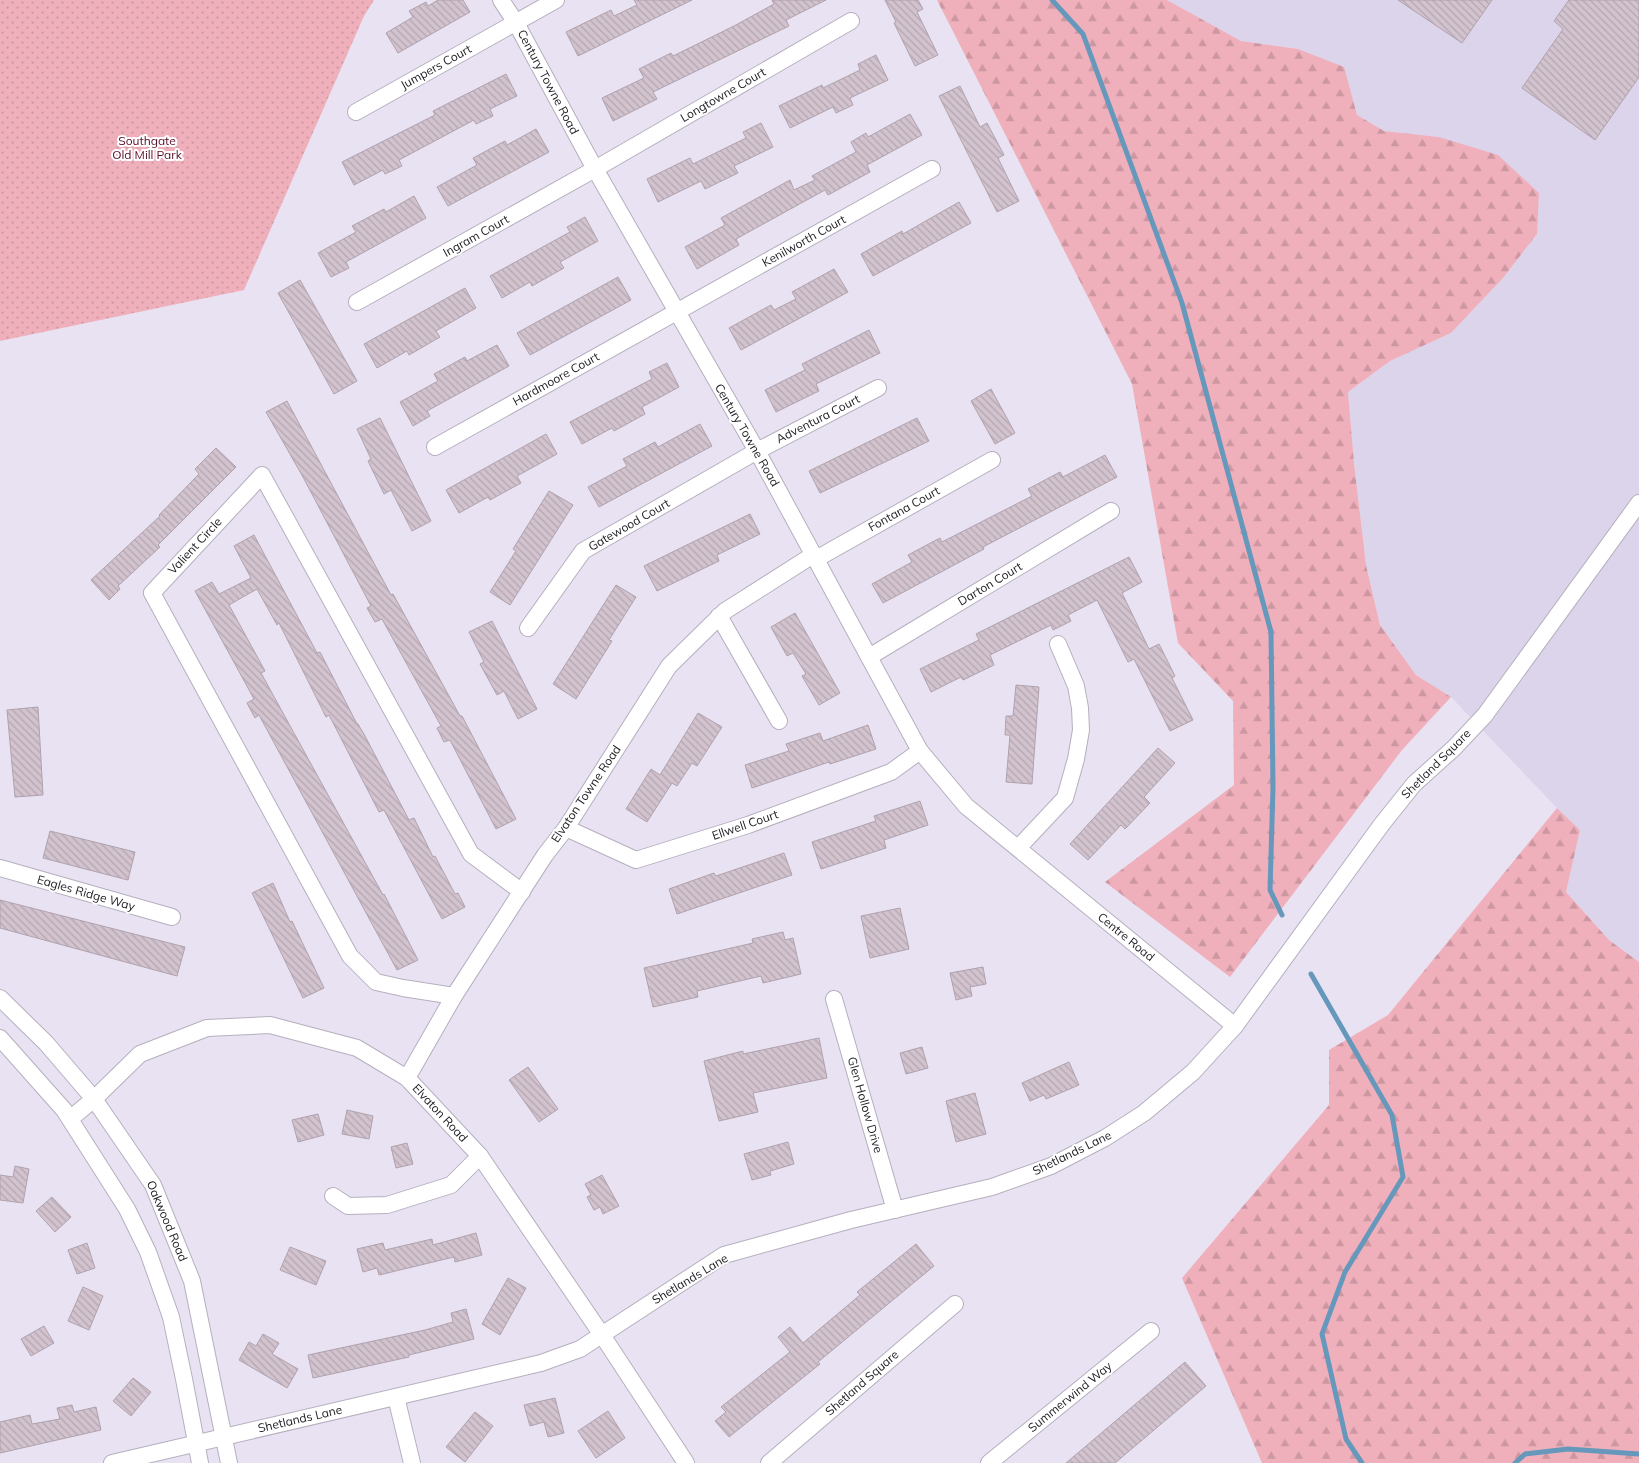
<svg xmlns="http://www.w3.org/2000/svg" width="1639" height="1463" font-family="Mulish,sans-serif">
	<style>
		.built { fill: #dcd4ea }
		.forest { fill: url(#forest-firs) }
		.park { fill: url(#park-dots) }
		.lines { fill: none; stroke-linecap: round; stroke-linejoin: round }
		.stream { stroke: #6698bc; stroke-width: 5 }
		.building { fill: url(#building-back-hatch); stroke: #b0a2ad }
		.minor-casing { stroke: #b5afbe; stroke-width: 18 }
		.minor { stroke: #fff; stroke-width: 16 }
		.labels { text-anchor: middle; stroke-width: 4; stroke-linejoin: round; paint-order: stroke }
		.street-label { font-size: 12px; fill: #232126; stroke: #fff }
		.park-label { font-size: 12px; fill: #560c26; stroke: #fff }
	</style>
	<defs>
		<pattern id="forest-firs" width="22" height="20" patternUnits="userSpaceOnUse" patternTransform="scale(1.25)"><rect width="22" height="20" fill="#efb0bc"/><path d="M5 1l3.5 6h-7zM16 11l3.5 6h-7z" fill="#cd97a1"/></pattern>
		<pattern id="park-dots" width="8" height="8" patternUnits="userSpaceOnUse" patternTransform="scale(1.25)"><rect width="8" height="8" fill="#efb0bc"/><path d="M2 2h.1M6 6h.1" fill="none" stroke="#cd97a1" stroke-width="1.8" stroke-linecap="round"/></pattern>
		<pattern id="building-back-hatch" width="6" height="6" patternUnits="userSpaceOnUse" patternTransform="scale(1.25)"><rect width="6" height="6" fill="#d2c3ce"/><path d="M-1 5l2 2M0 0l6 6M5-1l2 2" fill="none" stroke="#b4a7b1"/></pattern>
	</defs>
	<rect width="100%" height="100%" fill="#e8e2f2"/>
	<path class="built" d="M1167 0H1639V962L1609 940 1566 892 1580 830 1557 808 1451 697 1416 675 1380 625 1366 565 1354 463 1348 392 1390 361 1451 333 1503 278 1537 234 1439 137 1384 131 1357 115 1343 67 1298 49 1241 41Z"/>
	<g class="forest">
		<path d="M937 0H1167L1241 41 1298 49 1344 67 1357 115 1384 131 1439 137 1498 155 1539 193 1537 234 1503 278 1451 333 1390 361 1348 392 1354 463 1366 565 1380 625 1416 675 1451 697 1402 750 1230 977 1105 882 1234 785 1233 701 1178 643 1132 384Z"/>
		<path d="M1557 808 1580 830 1566 892 1609 940 1639 962V1463H1262L1182 1278 1329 1105V1050L1388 1015Z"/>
	</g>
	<path class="park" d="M0 0H374L364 16 244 290 0 341Z"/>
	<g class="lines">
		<g class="stream">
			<path d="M1052 0 1083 34 1182 303 1271 632 1273 787 1270 890 1282 915"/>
			<path d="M1311 974 1392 1115 1403 1177 1345 1272 1322 1334 1346 1439 1362 1463"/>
			<path d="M1515 1463 1525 1454 1568 1449 1639 1454"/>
		</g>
	</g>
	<g class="building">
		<path d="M438 0H463L470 12 398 53 386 33 413 17 409 11 426 2 428 6Z"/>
		<path d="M634 0H692L578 56 566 32 611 10 614 16 637 5Z"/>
		<path d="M772 0H826L786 20 789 26 653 92 657 99 613 121 602 98 644 78 639 69 671 53 673 56 734 26 774 4Z"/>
		<path d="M885 0H918L923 9 917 12 938 55 915 66 894 23 896 22Z"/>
		<path d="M1398 0H1492L1462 43Z"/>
		<path d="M1569 0H1639V77L1595 140 1522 88 1563 29 1554 21Z"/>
		<path d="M876 55 888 80 850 98 853 105 836 113 833 107 790 128 779 106 822 85 823 88 860 70 858 64Z"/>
		<path d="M506 74 517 96 490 109 493 116 476 124 474 120 399 160 402 166 385 174 383 170 354 185 342 162 435 115 433 111Z"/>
		<path d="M960 86 980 127 987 123 1004 155 998 158 1019 201 997 212 939 96Z"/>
		<path d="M910 114 922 135 867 165 870 172 828 195 825 190 736 239 739 245 697 269 685 247 725 225 721 218 790 180 794 190 815 180 812 176 856 152 851 142 866 133 868 137Z"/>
		<path d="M761 123 773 147 734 166 738 173 705 189 701 181 658 202 647 179 690 158 693 164 746 138 743 132Z"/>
		<path d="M536 129 549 152 448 206 437 187 477 165 473 158 505 141 507 145Z"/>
		<path d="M414 196 426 218 346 262 349 268 331 277 318 253 356 232 352 226 384 209 386 212Z"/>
		<path d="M959 202 971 223 873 276 861 254 902 231 903 234Z"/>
		<path d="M585 217 598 241 560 262 564 268 532 286 530 282 502 298 490 276 570 232 567 227Z"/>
		<path d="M834 269 848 292 741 350 729 328 771 305 774 310 796 299 792 292Z"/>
		<path d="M618 277 631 300 530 355 517 333Z"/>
		<path d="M300 280 357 381 334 394 278 293Z"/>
		<path d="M465 288 476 308 436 331 440 337 409 355 407 351 377 368 364 344Z"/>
		<path d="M869 330 880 353 816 384 819 391 776 412 765 390 805 370 802 364Z"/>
		<path d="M497 345 509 366 427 411 430 416 413 426 400 402 438 381 434 374 465 357 467 361Z"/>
		<path d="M667 363 679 387 642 407 645 414 614 431 612 428 582 444 570 422 652 379 649 372Z"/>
		<path d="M991 389 1015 433 995 444 971 401Z"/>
		<path d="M287 401 391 595 393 594 460 716H462L516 819 496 829 450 740 444 742 437 728 441 726 382 619 375 622 367 608 371 606 303 477 266 412Z"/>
		<path d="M380 418 431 521 412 531 391 490 384 494 368 461 371 459 357 429Z"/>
		<path d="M917 418 929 441 820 493 809 471Z"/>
		<path d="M700 424 712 446 599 507 588 487 627 466 623 459 655 442 658 447Z"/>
		<path d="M546 434 557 454 517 476 521 483 490 500 488 497 459 513 446 490Z"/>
		<path d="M216 448 236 467 158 545 160 547 118 586 120 589 109 600 91 580 160 516 159 515 199 474 195 469Z"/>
		<path d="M1105 455 1117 477 983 547 984 549 883 603 872 584 912 562 908 555 940 538 942 542 1032 496 1028 489 1060 472 1063 477Z"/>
		<path d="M549 491 573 505 510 605 490 592 516 551 513 549Z"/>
		<path d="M750 514 760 534 717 555 719 561 657 591 644 566Z"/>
		<path d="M254 535 317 653 320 652 357 724H358L365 736 409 820 414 818 433 857 435 856 455 894 458 893 465 907 442 919 384 810 379 812 329 715 326 717 279 623 277 625 257 589 229 605 265 671 261 673 383 895 384 894 418 960 397 970 259 715 255 718 247 703 254 699 195 591 212 582 219 594 251 578 234 546Z"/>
		<path d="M1129 557 1142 582 1122 593 1149 649 1159 644 1175 676 1172 678 1193 720 1170 731 1134 659 1128 662 1097 600 1068 615 1071 621 1053 630 1051 625 990 655 994 665 963 680 961 677 931 692 920 669 979 640 976 634Z"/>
		<path d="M616 585 636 597 609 640 612 641 576 699 553 684Z"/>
		<path d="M795 613 840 693 819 705 802 676 806 674 793 653 787 656 771 627Z"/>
		<path d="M492 621 537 709 518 719 504 691 497 695 480 664 484 662 469 632Z"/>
		<path d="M1016 685 1039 687 1032 784 1006 782 1010 735H1005L1006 716H1013Z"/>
		<path d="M38 707 43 795 15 797 7 710Z"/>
		<path d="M698 713 722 727 697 766 692 763 677 786 672 783 647 822 626 809 651 769 660 775Z"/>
		<path d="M868 725 876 749 830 764 829 762 752 788 745 765 789 751 786 744 820 733 823 741Z"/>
		<path d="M1158 748 1175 763 1144 797 1150 803 1125 829 1121 825 1088 860 1070 844Z"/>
		<path d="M920 801 928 825 884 840 886 848 821 869 812 842 876 821 874 816Z"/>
		<path d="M50 831 135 852 128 880 43 858Z"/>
		<path d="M784 853 792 875 677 914 669 889 714 873 716 876Z"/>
		<path d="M273 883 290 922 292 921 324 988 303 998 252 893Z"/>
		<path d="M0 900 185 947 177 976 0 928Z"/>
		<path d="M900 908 909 949 870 958 861 916Z"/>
		<path d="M783 932 785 940 793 938 801 974 763 983 761 976 697 991 698 997 653 1007 644 968 753 943 752 939Z"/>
		<path d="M983 967 986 984 970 987 972 996 956 1000 950 973Z"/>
		<path d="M819 1038 827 1078 753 1093 758 1112 719 1121 704 1061 743 1051V1054Z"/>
		<path d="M922 1047 928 1068 906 1074 900 1053Z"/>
		<path d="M1069 1062 1079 1085 1046 1099 1044 1095 1030 1101 1022 1083Z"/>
		<path d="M528 1067 558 1109 539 1122 509 1080Z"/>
		<path d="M975 1093 986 1134 956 1142 946 1101Z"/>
		<path d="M347 1110 373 1116 369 1139 342 1134Z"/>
		<path d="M318 1114 324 1135 298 1142 292 1120Z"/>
		<path d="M788 1142 794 1164 770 1171 771 1175 752 1180 744 1154Z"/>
		<path d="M407 1143 413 1164 396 1168 391 1147Z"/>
		<path d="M15 1166 29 1169 23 1203 0 1200V1175L13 1177Z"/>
		<path d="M602 1175 619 1206 603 1214 600 1207 594 1210 587 1197 591 1195 585 1184Z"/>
		<path d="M52 1197 71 1217 55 1232 36 1211Z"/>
		<path d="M476 1233 482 1255 455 1262 454 1257 379 1275 377 1268 363 1272 357 1249 383 1243 385 1250 432 1239 433 1245Z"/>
		<path d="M87 1243 95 1268 77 1274 68 1250Z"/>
		<path d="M916 1244 934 1266 818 1362 820 1364 729 1437 715 1421 726 1412 721 1407 790 1352 778 1337 790 1327 803 1343 860 1295 857 1292Z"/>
		<path d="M290 1247 326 1261 316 1285 280 1270Z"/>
		<path d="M508 1278 526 1288 500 1335 482 1324Z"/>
		<path d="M83 1287 103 1296 89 1330 68 1321Z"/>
		<path d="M466 1309 474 1339 409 1355V1357L313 1378 308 1355 425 1330 453 1322 451 1313Z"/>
		<path d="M44 1326 54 1343 31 1356 21 1339Z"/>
		<path d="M263 1334 279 1343 272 1354 298 1369 287 1388 239 1360 249 1342 256 1346Z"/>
		<path d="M1185 1362 1206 1386 1115 1463H1066Z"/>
		<path d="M133 1378 151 1392 131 1416 113 1401Z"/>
		<path d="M555 1398 564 1433 548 1437 544 1422 530 1426 524 1405Z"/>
		<path d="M72 1405 74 1412 96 1407 101 1430 0 1453V1422L30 1415 32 1424 60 1419 57 1408Z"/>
		<path d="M608 1411 625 1438 596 1458 578 1431Z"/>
		<path d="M475 1412 493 1426 465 1462 446 1447Z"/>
	</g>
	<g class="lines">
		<defs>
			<g id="minor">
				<path d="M501 0 516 23 595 169 757 451 920 751 966 806 1235 1026"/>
				<path d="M356 112 556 0"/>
				<path d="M357 302 595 169 851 21"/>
				<path d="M435 447 932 169"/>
				<path d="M816 559 992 460"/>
				<path d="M719 616 779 721"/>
				<path d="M528 628 583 551 757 451 878 388"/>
				<path d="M869 657 1111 511"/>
				<path d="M566 828 636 860 748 825 891 772 920 751"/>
				<path d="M1018 848 1065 798 1076 759 1081 730 1080 708 1076 686 1058 644"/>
				<path d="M0 868 172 917"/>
				<path d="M454 996 403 988 376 982 350 956 152 593 262 475 471 854 522 892"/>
				<path d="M0 998 46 1043 94 1099 153 1185 192 1281 229 1463"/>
				<path d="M834 999 895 1210"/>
				<path d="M0 1038 64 1110 127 1209 148 1252 171 1317 184 1379 200 1463"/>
				<path d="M407 1078 454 996 545 855 566 828 669 666 725 611 813 555"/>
				<path d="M70 1119 94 1099 140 1054 207 1028 270 1025 357 1048 407 1078 480 1156 602 1335 686 1463"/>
				<path d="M333 1196 348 1206 387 1205 451 1185 480 1156"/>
				<path d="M396 1397 412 1463"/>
				<path d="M112 1463 541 1363 580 1349 724 1255 851 1220 992 1187 1051 1166 1105 1138 1144 1113 1193 1072 1235 1026 1382 824 1414 784 1454 748 1485 715 1639 503"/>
				<path d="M769 1463 955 1304"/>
				<path d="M989 1463 1151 1331"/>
			</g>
		</defs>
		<use href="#minor" class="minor-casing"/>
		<use href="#minor" class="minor"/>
	</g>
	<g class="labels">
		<g class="street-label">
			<text transform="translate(436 67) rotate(-29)" y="4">Jumpers Court</text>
			<text transform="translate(548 82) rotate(62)" y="4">Century Towne Road</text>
			<text transform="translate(723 95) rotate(-30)" y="4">Longtowne Court</text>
			<text transform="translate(476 236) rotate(-29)" y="4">Ingram Court</text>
			<text transform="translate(804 241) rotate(-29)" y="4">Kenilworth Court</text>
			<text transform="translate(556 379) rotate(-29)" y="4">Hardmoore Court</text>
			<text transform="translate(818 419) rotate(-27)" y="4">Adventura Court</text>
			<text transform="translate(747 435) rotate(60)" y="4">Century Towne Road</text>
			<text transform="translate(904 509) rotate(-29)" y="4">Fontana Court</text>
			<text transform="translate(629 525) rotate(-30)" y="4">Gatewood Court</text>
			<text transform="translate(195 546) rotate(-47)" y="4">Valient Circle</text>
			<text transform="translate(990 584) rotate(-31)" y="4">Darton Court</text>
			<text transform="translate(1436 764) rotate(-45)" y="4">Shetland Square</text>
			<text transform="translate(586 794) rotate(-56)" y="4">Elvaton Towne Road</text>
			<text transform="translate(745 825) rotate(-19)" y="4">Ellwell Court</text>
			<text transform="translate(86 893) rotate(16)" y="4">Eagles Ridge Way</text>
			<text transform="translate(1126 937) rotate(39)" y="4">Centre Road</text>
			<text transform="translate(865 1105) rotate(74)" y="4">Glen Hollow Drive</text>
			<text transform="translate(440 1113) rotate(47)" y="4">Elvaton Road</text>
			<text transform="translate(1072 1153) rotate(-26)" y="4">Shetlands Lane</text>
			<text transform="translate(167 1221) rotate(67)" y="4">Oakwood Road</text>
			<text transform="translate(690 1279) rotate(-31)" y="4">Shetlands Lane</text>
			<text transform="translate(862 1383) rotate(-41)" y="4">Shetland Square</text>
			<text transform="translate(1070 1397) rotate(-39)" y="4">Summerwind Way</text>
			<text transform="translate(300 1419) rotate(-13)" y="4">Shetlands Lane</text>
		</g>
		<g class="park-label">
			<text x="147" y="145">Southgate<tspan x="147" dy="14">Old Mill Park</tspan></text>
		</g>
	</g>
</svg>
